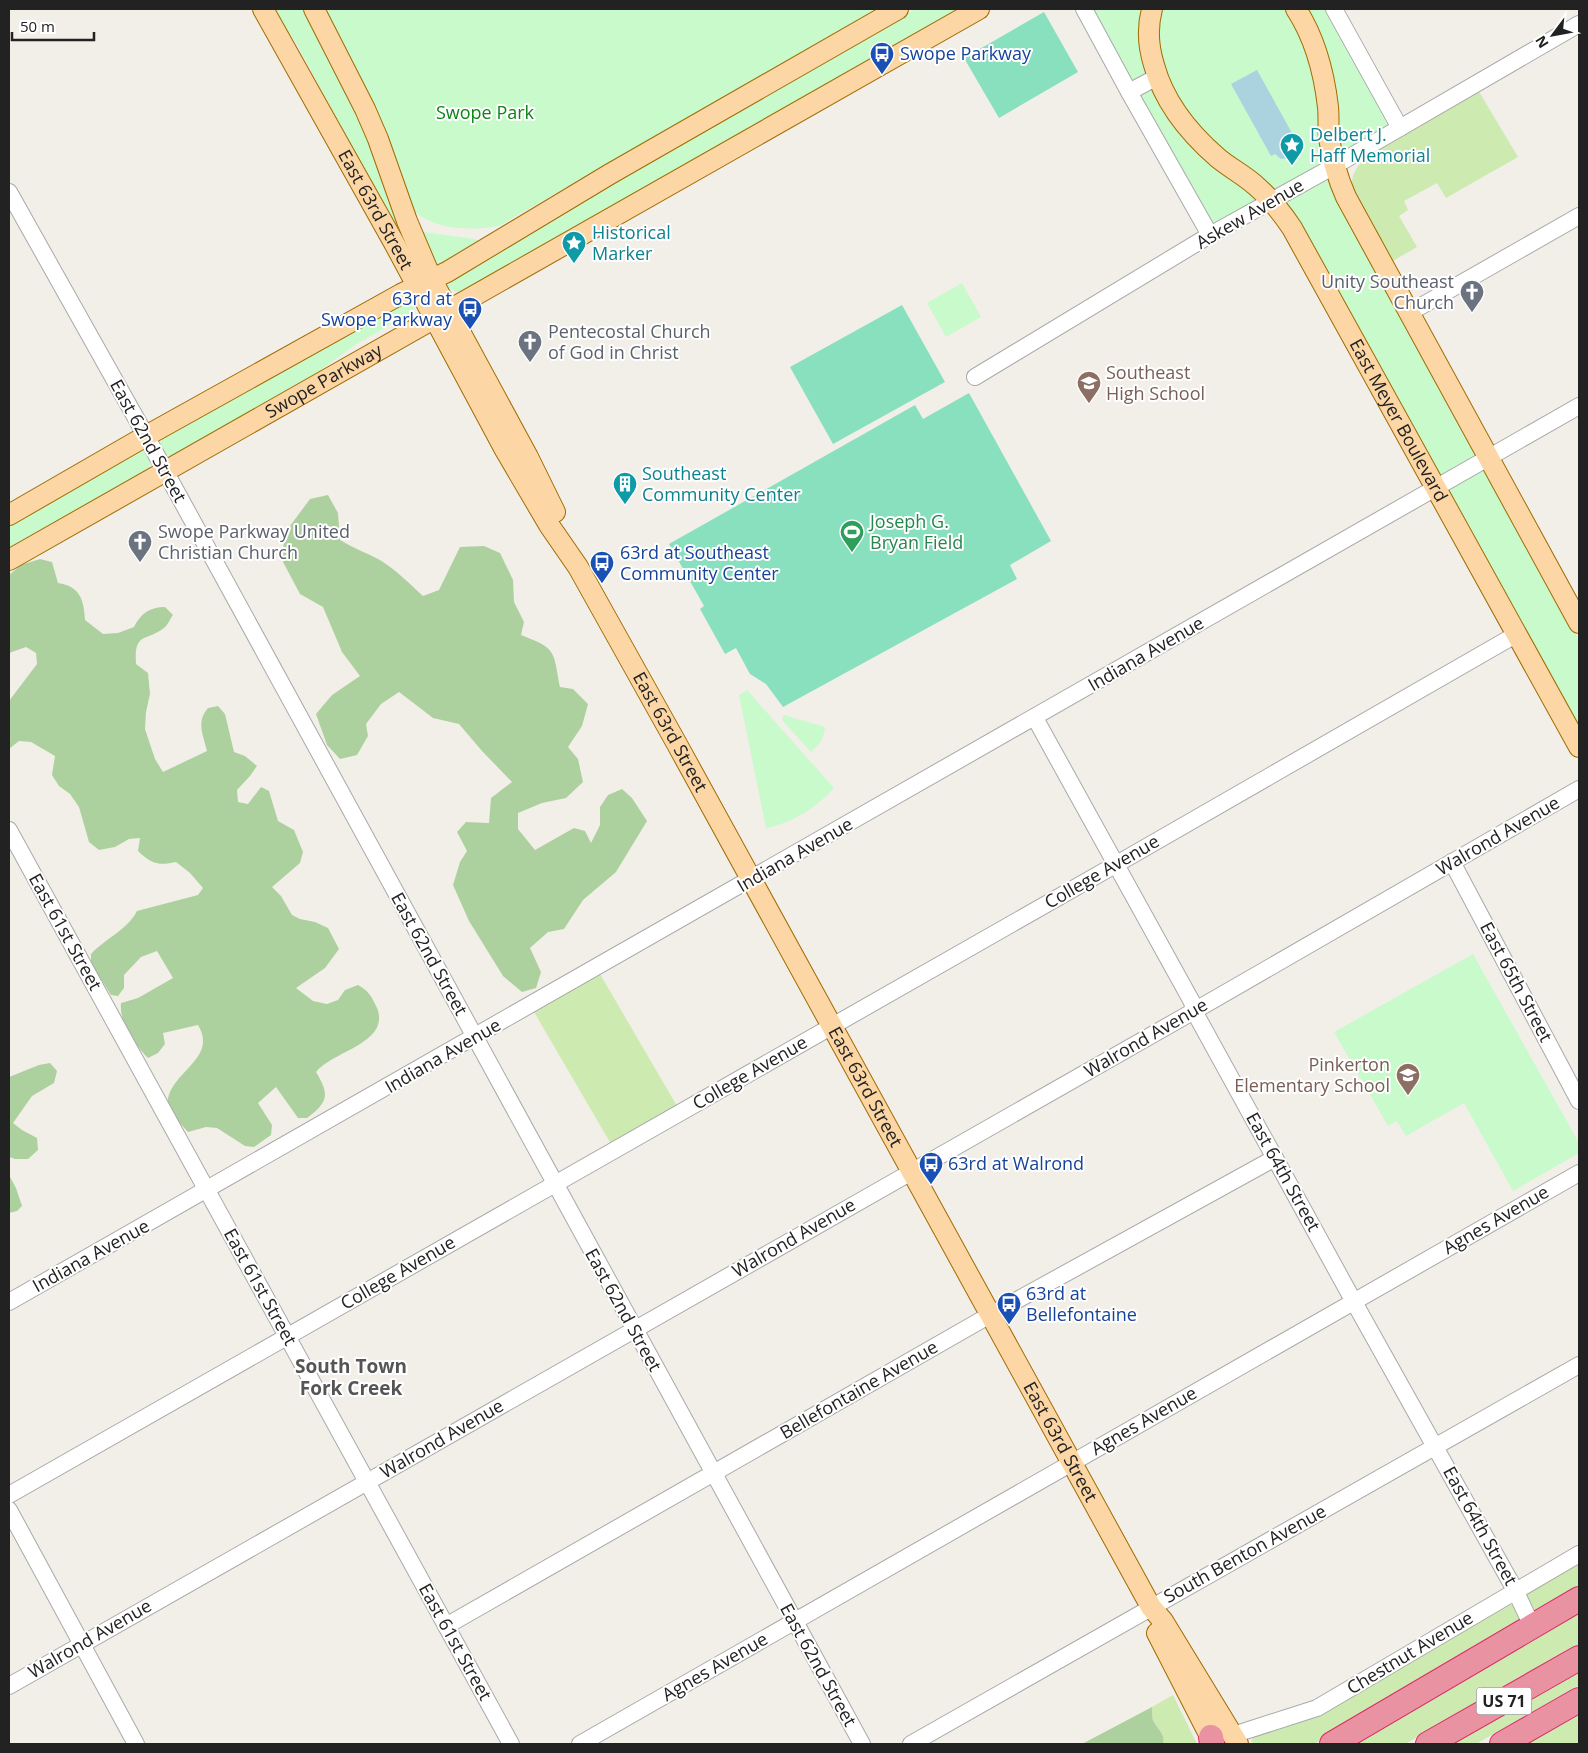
<svg xmlns="http://www.w3.org/2000/svg" width="1588" height="1753" font-family="'Open Sans',sans-serif">
	<style>
		.grass { fill: #cdebb0 }
		.forest { fill: #add19e }
		.park { fill: #c8facc }
		.pitch { fill: #88e0be }
		.water { fill: #aad3df }
		.lines { fill: none; stroke-linecap: round; stroke-linejoin: round }
		.minor-casing { stroke: #a9a9a9; stroke-width: 18 }
		.major-casing { stroke: #a06b00; stroke-width: 22 }
		.highway-casing { stroke: #dc2a67; stroke-width: 26 }
		.minor { stroke: #fff; stroke-width: 16 }
		.major { stroke: #fcd6a4; stroke-width: 20 }
		.highway { stroke: #e892a2; stroke-width: 24 }
		.labels { text-anchor: middle; stroke-width: 4; stroke-linejoin: round; paint-order: stroke }
		.shield { fill: #fff; stroke: #646464; stroke-width: 1 }
		.shield-label { font-size: 16px; font-weight: bold; fill: #222 }
		.transit-label { font-size: 18px; fill: #164399; stroke: #fff; text-anchor: start }
		.park-label { font-size: 18px; fill: #0c8416; stroke: #fff }
		.culture-label { font-size: 18px; fill: #0d838f; stroke: #fff; text-anchor: start }
		.street-label { font-size: 18px; fill: #222; stroke: #fff }
		.worship-label { font-size: 18px; fill: #5b616d; stroke: #fff; text-anchor: start }
		.education-label { font-size: 18px; fill: #785e54; stroke: #fff; text-anchor: start }
		.leisure-label { font-size: 18px; fill: #27864d; stroke: #fff; text-anchor: start }
		.neighbourhood-label { font-size: 19px; font-weight: bold; fill: #555; stroke: #fff }
	</style>
	<rect width="100%" height="100%" fill="#f2efe9"/>
	<g class="grass">
		<path d="M1478 90 1518 157 1446 198 1437 183 1404 201 1408 210 1399 216 1417 247 1391 262C1383 248 1351 194 1352 182 1352 172 1360 163 1367 156Z"/>
		<path d="M600 974 677 1106 611 1144 534 1012Z"/>
		<path d="M1579 1564V1592L1536 1611 1532 1609 1525 1596 1527 1594Z"/>
		<path d="M1509 1604 1515 1606C1519 1615 1522 1619 1516 1628L1314 1744H1254L1251 1741 1255 1735Z"/>
		<path d="M1579 1609V1645L1405 1744H1355Z"/>
		<path d="M1579 1671V1685L1476 1744H1448Z"/>
		<path d="M1173 1695 1197 1744H1163C1166 1734 1157 1729 1153 1720 1152 1717 1152 1711 1152 1707Z"/>
		<path d="M1579 1711V1744H1521Z"/>
	</g>
	<g class="forest">
		<path d="M328 495 338 513 340 540C353 548 367 553 380 560 396 570 409 583 423 596L439 590 460 547 484 546 500 553 513 580 514 602 524 622 521 635C557 649 553 650 560 687L573 689 588 704 582 726 568 747 578 759 583 782 566 798 542 803 518 813V829L535 850 574 828 585 831 591 843 600 825V807L608 795 622 789 632 798 647 821 616 872 583 900 564 929 548 932 530 948 541 972 536 988 522 992 503 976 469 921 453 885 460 862 467 851 457 832 466 822 489 823 491 798 512 782 482 751 459 724 433 718 399 692 381 704 366 724 368 736 357 755 340 759 327 745 316 714 332 695 360 676 342 652 323 607 300 594 283 562 284 534 310 499Z"/>
		<path d="M40 559 52 562 58 583C80 586 84 600 85 620L103 634 118 633 134 627C141 613 150 607 165 607L173 615C170 619 168 625 164 628 145 642 134 632 136 664L148 673 150 694 146 712 145 729 155 759 163 772 207 751C203 734 196 722 208 708L218 706 225 714 234 752 245 756 257 766 250 776 237 790 238 802 248 804 261 787 269 791 278 821 294 830 303 852 300 863 272 887 281 896 292 915 300 919 315 922 328 928 339 949 325 968 296 988 313 1001 327 1004 338 1000 345 990 358 985C370 992 371 996 377 1008 391 1043 332 1051 316 1072 330 1095 328 1102 307 1118H298L276 1087 258 1103 272 1125 271 1135 254 1147 245 1146 217 1128 206 1127 188 1132 178 1121 167 1104C168 1100 168 1096 170 1092 181 1068 216 1055 198 1025L163 1033 165 1044 158 1053 148 1058C135 1045 119 1023 121 1003L138 998 173 978 157 951 141 957 124 975V988L118 996 111 995 99 976 91 966V954C106 938 127 930 137 911L198 895 203 888 190 873 176 862C159 866 151 864 138 851L140 838 129 839 115 847 99 850 89 842 79 807 70 794 59 786 52 775 55 756 31 742 19 741 9 749V701L37 664 36 653 26 647 9 653V575L21 565Z"/>
		<path d="M50 1063 57 1071 54 1083 32 1096 13 1123 22 1130 37 1138 38 1150 28 1159H15L9 1157V1077L39 1065Z"/>
		<path d="M9 1175 16 1188 22 1206 17 1211 9 1213Z"/>
		<path d="M1152 1707C1152 1711 1152 1717 1153 1720 1157 1729 1166 1734 1163 1744H1082Z"/>
	</g>
	<g class="park">
		<path d="M272 9H305L356 106 414 261 296 43Z"/>
		<path d="M320 9H877L499 226C471 231 435 230 414 211Z"/>
		<path d="M915 9H958L462 291 455 292 449 288 448 285 453 279 502 250 553 215Z"/>
		<path d="M1090 9H1325L1390 123 1389 127 1345 154 1333 184 1579 640V738L1269 192 1211 229Z"/>
		<path d="M424 232 475 239 480 242 437 267 422 233Z"/>
		<path d="M962 283 981 317 946 337 927 303Z"/>
		<path d="M406 302 414 303 415 308 409 314 355 345 315 374 176 454 171 456 166 455 160 444 161 439Z"/>
		<path d="M138 451H144L151 463 149 468 9 548V525Z"/>
		<path d="M747 690 834 788C816 808 792 823 766 828L739 695Z"/>
		<path d="M784 715 825 727C824 738 820 744 811 752L782 720Z"/>
		<path d="M1473 954 1579 1143V1153L1513 1191 1464 1103 1406 1136 1397 1121 1388 1126 1334 1032Z"/>
	</g>
	<g class="pitch">
		<path d="M1044 12 1078 72 999 118 964 58Z"/>
		<path d="M902 305 945 382 833 444 790 367Z"/>
		<path d="M969 393 1051 541 1010 565 1017 579 783 707 766 684 750 674 736 648 725 654 700 609 704 606 669 544 915 405 923 419Z"/>
	</g>
	<path class="water" d="M1257 70 1297 142 1292 145 1293 152 1288 158 1281 159 1275 154 1271 156 1231 84Z"/>
	<g class="lines">
		<defs>
			<g id="minor">
				<path d="M1084 9 1129 92 1210 235"/>
				<path d="M1334 9 1400 128"/>
				<path d="M1129 92 1157 77"/>
				<path d="M9 192 146 436 862 1744"/>
				<path d="M1409 313 1579 216"/>
				<path d="M975 377 1210 235 1336 165 1579 24"/>
				<path d="M1035 718 1192 1002 1194 1011 1354 1302 1515 1590 1532 1626"/>
				<path d="M9 830 511 1744"/>
				<path d="M1452 862 1579 1101"/>
				<path d="M9 1302 1579 406"/>
				<path d="M9 1495 1115 865 1517 634"/>
				<path d="M9 1510 136 1744"/>
				<path d="M446 1626 990 1315 1275 1158"/>
				<path d="M9 1686 1194 1011 1579 789"/>
				<path d="M1233 1735 1317 1708 1579 1554"/>
				<path d="M580 1744 1579 1173"/>
				<path d="M911 1744 1579 1365"/>
			</g>
			<g id="major">
				<path id="s1" d="M263 9 393 241 505 450 549 525 578 567 678 746 1151 1607 1163 1621 1238 1744"/>
				<path d="M314 9 365 109 378 139 407 221 432 280 528 457 555 512"/>
				<path id="s2" d="M1152 9C1147 28 1148 46 1154 65 1164 102 1189 133 1218 158 1230 168 1244 175 1255 185 1269 197 1282 213 1292 228L1579 747"/>
				<path d="M1296 9C1315 38 1324 72 1328 107 1329 117 1328 128 1329 138 1332 158 1338 179 1346 197L1579 623"/>
				<path d="M9 515 146 436 401 294 447 272 610 174 898 9"/>
				<path id="s3" d="M9 560 979 9"/>
				<path d="M1157 1633 1214 1744"/>
			</g>
			<g id="highway">
				<path d="M1211 1737 1212 1744"/>
				<path d="M1332 1744 1579 1599"/>
				<path d="M1428 1744 1579 1658"/>
				<path d="M1502 1744 1579 1700"/>
			</g>
		</defs>
		<use href="#minor" class="minor-casing"/>
		<use href="#major" class="major-casing"/>
		<use href="#highway" class="highway-casing"/>
		<use href="#minor" class="minor"/>
		<use href="#major" class="major"/>
		<use href="#highway" class="highway"/>
	</g>
	<defs>
		<symbol id="bus-pin" viewBox="-11 -11 22 30"><path d="M0 17L-7.5 6A9.5 9.5 0 1 1 7.5 6Z" fill="#1a4fb4" stroke="#fff"/><path d="M-5-6H5V4H4V6H2V4H-2V6H-4V4H-5ZM-3.5-4V0h7V-4ZM-3.5 1.2v1.5H-2V1.2ZM2 1.2v1.5H3.5V1.2Z" fill="#fff"/></symbol>
		<symbol id="sight-pin" viewBox="-11 -11 22 30"><path d="M0 17L-7.5 6A9.5 9.5 0 1 1 7.5 6Z" fill="#0f9aa8" stroke="#fff"/><path d="M0-6L1.8-2.2L6-1.7L2.9 1.2L3.7 5.4L0 3.3L-3.7 5.4L-2.9 1.2L-6-1.7L-1.8-2.2Z" fill="#fff"/></symbol>
		<symbol id="church-pin" viewBox="-11 -11 22 30"><path d="M0 17L-7.5 6A9.5 9.5 0 1 1 7.5 6Z" fill="#6b7280" stroke="#fff"/><path d="M-1.2-6h2.4v3.5h3.3v2.4h-3.3V6h-2.4V-.1h-3.3v-2.4h3.3Z" fill="#fff"/></symbol>
		<symbol id="school-pin" viewBox="-11 -11 22 30"><path d="M0 17L-7.5 6A9.5 9.5 0 1 1 7.5 6Z" fill="#8d6e63" stroke="#fff"/><path d="M0-5L7-2L0 1L-7-2ZM-4 1L0 2.5L4 1V4Q0 6-4 4Z" fill="#fff"/></symbol>
		<symbol id="building-pin" viewBox="-11 -11 22 30"><path d="M0 17L-7.5 6A9.5 9.5 0 1 1 7.5 6Z" fill="#0f9aa8" stroke="#fff"/><path d="M-4-6H4V6H1V3H-1V6H-4ZM-2.5-4.3h1.7v1.8h-1.7ZM.8-4.3h1.7v1.8H.8ZM-2.5-1h1.7V.8h-1.7ZM.8-1h1.7V.8H.8Z" fill="#fff"/></symbol>
		<symbol id="stadium-pin" viewBox="-11 -11 22 30"><path d="M0 17L-7.5 6A9.5 9.5 0 1 1 7.5 6Z" fill="#2e9e5b" stroke="#fff"/><path d="M0-5a6.5 5 0 1 0 0 10a6.5 5 0 1 0 0-10ZM-3.5-1.8h7v3.6h-7Z" fill="#fff"/></symbol>
	</defs>
	<g fill-rule="evenodd">
		<use href="#bus-pin" x="868" y="40" width="28" height="38"/>
		<use href="#sight-pin" x="1278" y="131" width="28" height="38"/>
		<use href="#sight-pin" x="560" y="229" width="28" height="38"/>
		<use href="#church-pin" x="1458" y="278" width="28" height="38"/>
		<use href="#bus-pin" x="456" y="295" width="28" height="38"/>
		<use href="#church-pin" x="516" y="328" width="28" height="38"/>
		<use href="#school-pin" x="1075" y="369" width="28" height="38"/>
		<use href="#building-pin" x="611" y="470" width="28" height="38"/>
		<use href="#stadium-pin" x="838" y="518" width="28" height="38"/>
		<use href="#church-pin" x="126" y="528" width="28" height="38"/>
		<use href="#bus-pin" x="588" y="549" width="28" height="38"/>
		<use href="#school-pin" x="1394" y="1061" width="28" height="38"/>
		<use href="#bus-pin" x="917" y="1150" width="28" height="38"/>
		<use href="#bus-pin" x="995" y="1290" width="28" height="38"/>
	</g>
	<g class="labels">
		<rect class="shield" x="1476.5" y="1687.5" width="55" height="27" rx="4"/>
		<g class="shield-label">
			<text x="1504" y="1707">US 71</text>
		</g>
		<g class="transit-label">
			<text x="900" y="60">Swope Parkway</text>
			<text x="452" y="305" text-anchor="end">63rd at<tspan x="452" dy="21">Swope Parkway</tspan></text>
			<text x="620" y="559">63rd at Southeast<tspan x="620" dy="21">Community Center</tspan></text>
			<text x="948" y="1170">63rd at Walrond</text>
			<text x="1026" y="1300">63rd at<tspan x="1026" dy="21">Bellefontaine</tspan></text>
		</g>
		<g class="park-label">
			<text x="485" y="119">Swope Park</text>
		</g>
		<g class="culture-label">
			<text x="1310" y="141">Delbert J.<tspan x="1310" dy="21">Haff Memorial</tspan></text>
			<text x="592" y="239">Historical<tspan x="592" dy="21">Marker</tspan></text>
			<text x="642" y="480">Southeast<tspan x="642" dy="21">Community Center</tspan></text>
		</g>
		<g class="street-label">
			<text dy="6" stroke="none"><textPath href="#s1" startOffset="230">East 63rd Street</textPath></text>
			<text transform="translate(1250 214) rotate(-30)" y="6">Askew Avenue</text>
			<text dy="6" stroke="none"><textPath href="#s3" startOffset="362">Swope Parkway</textPath></text>
			<text dy="6" stroke="none"><textPath href="#s2" startOffset="494">East Meyer Boulevard</textPath></text>
			<text transform="translate(148 441) rotate(61)" y="6">East 62nd Street</text>
			<text transform="translate(1146 654) rotate(-30)" y="6">Indiana Avenue</text>
			<text dy="6" stroke="none"><textPath href="#s1" startOffset="830">East 63rd Street</textPath></text>
			<text transform="translate(1498 836) rotate(-30)" y="6">Walrond Avenue</text>
			<text transform="translate(795 855) rotate(-30)" y="6">Indiana Avenue</text>
			<text transform="translate(1102 872) rotate(-30)" y="6">College Avenue</text>
			<text transform="translate(65 932) rotate(61)" y="6">East 61st Street</text>
			<text transform="translate(429 954) rotate(61)" y="6">East 62nd Street</text>
			<text transform="translate(1516 982) rotate(62)" y="6">East 65th Street</text>
			<text transform="translate(1146 1038) rotate(-30)" y="6">Walrond Avenue</text>
			<text transform="translate(443 1056) rotate(-30)" y="6">Indiana Avenue</text>
			<text transform="translate(750 1073) rotate(-30)" y="6">College Avenue</text>
			<text dy="6" stroke="none"><textPath href="#s1" startOffset="1235">East 63rd Street</textPath></text>
			<text transform="translate(1283 1172) rotate(61)" y="6">East 64th Street</text>
			<text transform="translate(1496 1220) rotate(-30)" y="6">Agnes Avenue</text>
			<text transform="translate(794 1238) rotate(-30)" y="6">Walrond Avenue</text>
			<text transform="translate(91 1256) rotate(-29)" y="6">Indiana Avenue</text>
			<text transform="translate(398 1273) rotate(-30)" y="6">College Avenue</text>
			<text transform="translate(260 1287) rotate(61)" y="6">East 61st Street</text>
			<text transform="translate(623 1310) rotate(61)" y="6">East 62nd Street</text>
			<text transform="translate(859 1390) rotate(-30)" y="6">Bellefontaine Avenue</text>
			<text transform="translate(1144 1421) rotate(-30)" y="6">Agnes Avenue</text>
			<text transform="translate(442 1439) rotate(-30)" y="6">Walrond Avenue</text>
			<text dy="6" stroke="none"><textPath href="#s1" startOffset="1640">East 63rd Street</textPath></text>
			<text transform="translate(1480 1526) rotate(61)" y="6">East 64th Street</text>
			<text transform="translate(1245 1554) rotate(-29)" y="6">South Benton Avenue</text>
			<text transform="translate(90 1639) rotate(-30)" y="6">Walrond Avenue</text>
			<text transform="translate(455 1642) rotate(61)" y="6">East 61st Street</text>
			<text transform="translate(1410 1653) rotate(-31)" y="6">Chestnut Avenue</text>
			<text transform="translate(818 1665) rotate(61)" y="6">East 62nd Street</text>
			<text transform="translate(715 1667) rotate(-30)" y="6">Agnes Avenue</text>
		</g>
		<g class="worship-label">
			<text x="1454" y="288" text-anchor="end">Unity Southeast<tspan x="1454" dy="21">Church</tspan></text>
			<text x="548" y="338">Pentecostal Church<tspan x="548" dy="21">of God in Christ</tspan></text>
			<text x="158" y="538">Swope Parkway United<tspan x="158" dy="21">Christian Church</tspan></text>
		</g>
		<g class="education-label">
			<text x="1106" y="379">Southeast<tspan x="1106" dy="21">High School</tspan></text>
			<text x="1390" y="1071" text-anchor="end">Pinkerton<tspan x="1390" dy="21">Elementary School</tspan></text>
		</g>
		<g class="leisure-label">
			<text x="870" y="528">Joseph G.<tspan x="870" dy="21">Bryan Field</tspan></text>
		</g>
		<g class="neighbourhood-label">
			<text x="351" y="1373">South Town<tspan x="351" dy="22">Fork Creek</tspan></text>
		</g>
	</g>
	<rect width="1588" height="1753" fill="none" stroke="#222222" stroke-width="20"/>
	<g transform="translate(1553 35) rotate(238)" stroke="#ffffff" stroke-width="4" paint-order="stroke">
	<path d="M0-4L9 19L0 12L-9 19Z" fill="#222222"/>
	<text y="-8" font-size="14" font-weight="bold" text-anchor="middle" fill="#222222">N</text>
	</g>
	<path d="M12 32v8h82v-8" fill="none" stroke="#222222" stroke-width="2.5"/>
	<text x="20" y="32" font-size="15" fill="#222222" stroke="#ffffff" stroke-width="4" paint-order="stroke">50 m</text>
</svg>
